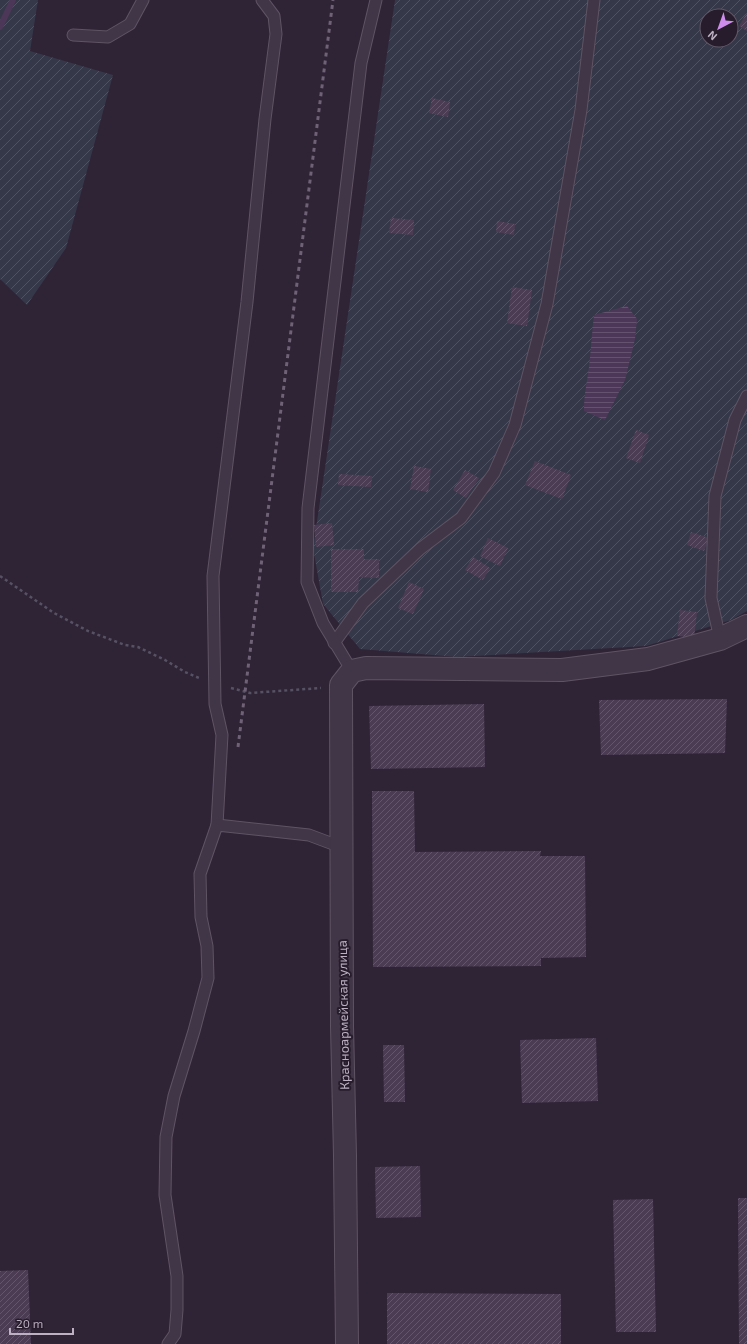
<svg xmlns="http://www.w3.org/2000/svg" width="747" height="1344" font-family="'Exo 2',sans-serif">
	<style>
		.garden { fill: url(#garden-furrows); fill-rule: evenodd }
		.water { fill: url(#water-rules) }
		.lines { fill: none; stroke-linecap: round; stroke-linejoin: round }
		.stream { stroke: #4d3759; stroke-width: 6 }
		.building { fill: url(#building-hatch) }
		.service-casing { stroke: #5f5464; stroke-width: 13 }
		.minor-casing { stroke: #5f5464; stroke-width: 24 }
		.path { stroke: #565264; stroke-width: 2.5; stroke-dasharray: 3 3; stroke-linecap: butt }
		.service { stroke: #413647; stroke-width: 11 }
		.minor { stroke: #413647; stroke-width: 22 }
		.rail { stroke: #6f6176; stroke-width: 3; stroke-dasharray: 4 4; stroke-linecap: butt }
		.labels { text-anchor: middle; stroke-width: 4; stroke-linejoin: round; paint-order: stroke }
		.street-label { font-size: 13px; fill: #bdb1c3; stroke: #261c2b }
	</style>
	<defs>
		<pattern id="garden-furrows" width="10" height="10" patternUnits="userSpaceOnUse"><rect width="10" height="10" fill="#353849"/><path d="M-1 1l2-2M0 10L10 0M9 11l2-2" fill="none" stroke="#505262"/></pattern>
		<pattern id="water-rules" width="6" height="5" patternUnits="userSpaceOnUse"><rect width="6" height="5" fill="#4d3759"/><path d="M0 2.5h6" fill="none" stroke="#65526f"/></pattern>
		<pattern id="building-hatch" width="6" height="6" patternUnits="userSpaceOnUse"><rect width="6" height="6" fill="#4b3c53"/><path d="M-1 1l2-2M0 6l6-6M5 7l2-2" fill="none" stroke="#63566a"/></pattern>
	</defs>
	<rect width="100%" height="100%" fill="#2f2336"/>
	<g class="garden">
		<path d="M0 0H38L30 51 113 75 66 248 27 305 0 279Z"/>
		<path d="M395 0H747V611L731 620 646 646 457 657 360 649 323 604 313 548ZM707 16H731V40H707Z"/>
	</g>
	<path class="water" d="M627 306 637 319 635 339 625 380 605 420 584 411C584 394 587 383 589 367 591 350 592 332 594 315Z"/>
	<g class="lines">
		<path class="stream" d="M0 27 13 0"/>
	</g>
	<g class="building">
		<path d="M747 13V31L739 26Z"/>
		<path d="M432 98 450 102 448 117 429 113Z"/>
		<path d="M391 218 414 220 413 235 389 233Z"/>
		<path d="M497 221 515 224 514 235 496 232Z"/>
		<path d="M512 287 532 290 527 326 507 323Z"/>
		<path d="M636 430 649 435 640 463 626 458Z"/>
		<path d="M535 461 571 475 562 499 525 485Z"/>
		<path d="M414 466 431 469 428 492 410 489Z"/>
		<path d="M465 470 479 478 466 498 453 490Z"/>
		<path d="M339 474 372 476 371 487 338 485Z"/>
		<path d="M332 523 334 545 316 547 314 525Z"/>
		<path d="M691 532 709 538 704 551 687 545Z"/>
		<path d="M488 538 508 548 500 566 480 556Z"/>
		<path d="M331 549H364V559H379V578L359 577 358 592H331Z"/>
		<path d="M473 557 490 568 483 580 465 570Z"/>
		<path d="M409 582 424 589 413 614 398 608Z"/>
		<path d="M680 610 697 612 694 638 677 636Z"/>
		<path d="M727 699 725 753 601 755 599 700Z"/>
		<path d="M484 704 485 767 371 769 369 706Z"/>
		<path d="M372 791H414L415 852 541 851 540 856H585L586 957 541 958V966L373 967Z"/>
		<path d="M596 1038 598 1101 522 1103 520 1040Z"/>
		<path d="M383 1045H404L405 1102H384Z"/>
		<path d="M420 1166 421 1217 376 1218 375 1167Z"/>
		<path d="M738 1198H747V1344H739Z"/>
		<path d="M653 1199 656 1332H616L613 1200Z"/>
		<path d="M28 1270 31 1344H0V1271Z"/>
		<path d="M387 1293 561 1294V1344H387Z"/>
	</g>
	<g class="lines">
		<defs>
			<g id="service">
				<path d="M73 35 108 37 130 24 143 0"/>
				<path d="M720 639 711 598 715 496 735 420 747 396"/>
				<path d="M334 643 363 603 420 549 461 518 494 473 515 425 547 304 581 110 594 0"/>
				<path d="M352 671 323 623 307 582 308 508 361 63 376 0"/>
				<path d="M217 825 222 735 215 704 213 576 247 302 265 119 276 34 274 16 262 0"/>
				<path d="M168 1344 175 1334 177 1310V1276L165 1195 166 1137 174 1096 194 1031 208 978 207 946 201 917 200 874 217 825 309 835 341 847"/>
			</g>
			<path id="minor" d="M347 1344 345 1156 342 1026 341 685 352 671 366 668 562 670 648 659 720 639 747 626"/>
		</defs>
		<use href="#service" class="service-casing"/>
		<use href="#minor" class="minor-casing"/>
		<g class="path">
			<path d="M0 576 54 613 88 631 125 645 138 647 165 660 185 672 199 678"/>
			<path d="M231 688 250 693 321 688"/>
		</g>
		<use href="#service" class="service"/>
		<use href="#minor" class="minor"/>
		<path class="rail" d="M238 747 333 0"/>
	</g>
	<g class="labels">
		<g class="street-label">
			<text transform="translate(343 1015) rotate(-91)" y="5">Красноармейская улица</text>
		</g>
	</g>
	<g transform="translate(719 28) rotate(221)"><circle r="19" fill="#261c2b" stroke="#625868"/>
	<path d="M0-3L7 15L0 10L-7 15Z" fill="#ce8dec"/>
	<text y="-6" font-size="11" font-weight="bold" text-anchor="middle" fill="#bdb1c3">N</text>
	</g>
	<path d="M10 1328v6h63v-6" fill="none" stroke="#bdb1c3" stroke-width="2"/>
	<text x="16" y="1328" font-size="12" fill="#bdb1c3" stroke="#261c2b" stroke-width="3" paint-order="stroke">20 m</text>
</svg>
